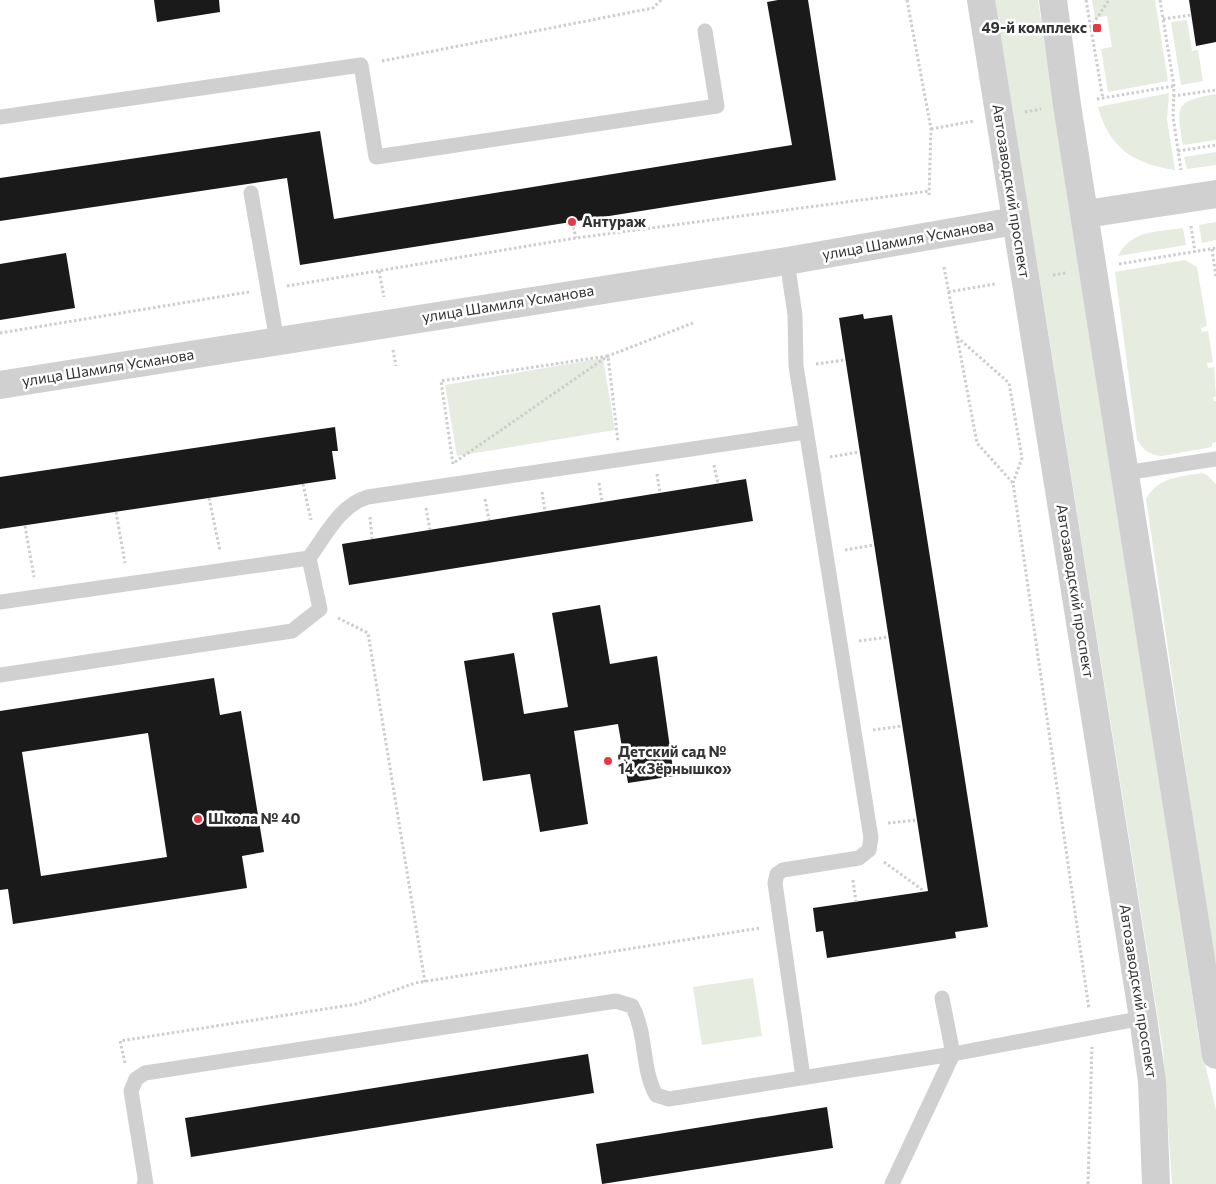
<svg xmlns="http://www.w3.org/2000/svg" width="1216" height="1184" font-family="Commissioner,sans-serif">
	<style>
		.green { fill: #e6ecdf }
		.building { fill: #1a1a1a; fill-rule: evenodd }
		.lines { fill: none; stroke-linecap: round; stroke-linejoin: round }
		.path { stroke: #cdcdcd; stroke-width: 3; stroke-dasharray: 2.5 2.5; stroke-linecap: butt }
		.service { stroke: #d0d0d0; stroke-width: 15 }
		.minor { stroke: #d0d0d0; stroke-width: 28 }
		.tertiary { stroke: #d0d0d0; stroke-width: 28 }
		.poi-dot { fill: #e63946; stroke: #fff; stroke-width: 2 }
		.labels { text-anchor: middle; stroke-width: 5; stroke-linejoin: round; paint-order: stroke }
		.poi-label { font-size: 15px; font-weight: bold; fill: #333; stroke: #fff; text-anchor: start }
		.street-label { font-size: 15px; fill: #333; stroke: #fff }
	</style>
	<rect width="100%" height="100%" fill="#fff"/>
	<g class="green">
		<path d="M995 0H1038L1199 1039 1216 1110V1184H1172L1163 1050Z"/>
		<path d="M1092 0H1155L1168 81 1108 92 1101 49 1112 47 1107 16 1095 18Z"/>
		<path d="M1187 20 1192 51 1198 50 1203 81 1181 85 1171 22Z"/>
		<path d="M1169 93 1167 119 1175 170C1134 164 1109 148 1098 107Z"/>
		<path d="M1216 94V140L1183 145C1177 106 1174 101 1216 94Z"/>
		<path d="M1216 152V165L1187 169 1184 157Z"/>
		<path d="M1216 222V240L1202 243 1199 225Z"/>
		<path d="M1183 228 1186 245 1118 256C1131 230 1157 232 1183 228Z"/>
		<path d="M1185 260 1197 267 1207 326 1201 328 1202 332 1208 331 1213 362 1207 363 1208 368 1214 367 1216 396 1213 397 1214 401H1216V442L1212 443V447L1162 456C1149 455 1143 450 1137 439L1115 272Z"/>
		<path d="M603 358 615 430 457 456 445 385Z"/>
		<path d="M1202 473 1207 475 1216 484V976L1146 499C1158 477 1179 477 1202 473Z"/>
		<path d="M753 978 762 1036 702 1045 693 987Z"/>
	</g>
	<g class="building">
		<path d="M154 0H219L220 12 157 22Z"/>
		<path d="M778 0H808L836 180 300 265 287 178 0 221V178L320 131 334 219 792 145 767 2Z"/>
		<path d="M1189 0H1216V42L1196 46Z"/>
		<path d="M66 253 75 308 0 320V264Z"/>
		<path d="M863 314 864 319 892 315 988 927 955 932 956 938 827 958 823 931 816 932 813 908 928 891 839 318Z"/>
		<path d="M335 427 338 451H332L336 479 0 529V477Z"/>
		<path d="M746 479 753 521 349 585 342 544Z"/>
		<path d="M600 605 610 664 657 656 674 776 628 783 618 724 574 731 588 824 540 832 530 774 483 781 464 661 514 653 524 714 568 707 552 613Z"/>
		<path d="M214 678 220 715 241 711 264 852 242 856 247 888 13 924 8 889 0 890V711ZM148 733 167 857 41 876 22 752Z"/>
		<path d="M588 1054 594 1093 191 1157 185 1118Z"/>
		<path d="M827 1107 833 1148 602 1184 596 1144Z"/>
	</g>
	<g class="lines">
		<g class="path">
			<path d="M907 0 931 129 929 195"/>
			<path d="M1086 0 1103 99"/>
			<path d="M1160 0 1174 86 1173 117 1181 170"/>
			<path d="M1163 19 1191 15"/>
			<path d="M1090 28 1109 0"/>
			<path d="M382 61 653 8 661 0"/>
			<path d="M1173 96 1216 90"/>
			<path d="M1097 99 1174 86"/>
			<path d="M1025 112 1041 109"/>
			<path d="M931 129 974 121"/>
			<path d="M1178 151 1216 145"/>
			<path d="M572 222 576 238"/>
			<path d="M1191 226 1195 252"/>
			<path d="M1212 249 1216 277"/>
			<path d="M1119 264 1216 248"/>
			<path d="M944 267 977 443 1013 483 1089 1009"/>
			<path d="M379 271 384 297"/>
			<path d="M1053 275 1066 273"/>
			<path d="M287 286 576 238 929 191"/>
			<path d="M948 292 995 284"/>
			<path d="M0 333 249 292"/>
			<path d="M957 337 1009 383 1022 458 1013 483"/>
			<path d="M393 350 396 366"/>
			<path d="M816 364 845 360"/>
			<path d="M830 457 859 452"/>
			<path d="M455 462 608 356 693 323"/>
			<path d="M453 464 441 381 608 356 618 441"/>
			<path d="M714 465 718 484"/>
			<path d="M657 474 660 493"/>
			<path d="M599 483 602 502"/>
			<path d="M303 484 311 520"/>
			<path d="M542 492 545 511"/>
			<path d="M209 498 220 551"/>
			<path d="M485 499 489 520"/>
			<path d="M426 508 430 530"/>
			<path d="M116 512 125 563"/>
			<path d="M370 517 372 539"/>
			<path d="M25 526 34 577"/>
			<path d="M845 550 874 545"/>
			<path d="M338 618 368 633 425 982"/>
			<path d="M859 641 888 637"/>
			<path d="M873 730 902 726"/>
			<path d="M888 823 917 820"/>
			<path d="M884 862 924 891"/>
			<path d="M853 880 856 902"/>
			<path d="M125 1063 120 1041 357 1004 415 983 760 928"/>
			<path d="M1088 1184 1092 1047"/>
		</g>
		<g class="service">
			<path d="M0 117 361 65 376 157 717 106 705 31"/>
			<path d="M251 193 277 341"/>
			<path d="M787 261 795 315 796 366 871 838 869 850 859 858 783 870 777 874 775 883 803 1077"/>
			<path d="M1125 473 1216 459"/>
			<path d="M0 602 309 558C326 535 340 505 368 497L806 432"/>
			<path d="M0 675 292 631 320 609 309 558"/>
			<path d="M144 1184H146L131 1091 136 1079 145 1073 616 1001 632 1006C647 1033 641 1067 656 1095L669 1099 953 1054 1143 1018"/>
			<path d="M892 1184 953 1054 942 998"/>
		</g>
		<g class="minor">
			<path d="M1086 214 1216 194"/>
			<path d="M0 385 787 261 1015 221"/>
		</g>
		<g class="tertiary">
			<path d="M981 0 1143 1018 1152 1081 1156 1184"/>
			<path d="M1053 0 1067 105 1216 1055"/>
		</g>
	</g>
	<g class="poi-dot">
		<rect x="1092" y="23" width="10" height="10" rx="2.5"/>
		<circle cx="572" cy="222" r="5"/>
		<circle cx="608" cy="761" r="5"/>
		<circle cx="198" cy="819" r="5"/>
	</g>
	<g class="labels">
		<g class="poi-label">
			<text x="1087" y="33" text-anchor="end">49-й комплекс</text>
			<text x="582" y="227">Антураж</text>
			<text x="618" y="757">Детский сад №<tspan x="618" dy="17">14 «Зёрнышко»</tspan></text>
			<text x="208" y="824">Школа № 40</text>
		</g>
		<g class="street-label">
			<text transform="translate(1011 191) rotate(81)" y="5">Автозаводский проспект</text>
			<text transform="translate(908 240) rotate(-10)" y="5">улица Шамиля Усманова</text>
			<text transform="translate(508 304) rotate(-9)" y="5">улица Шамиля Усманова</text>
			<text transform="translate(108 368) rotate(-9)" y="5">улица Шамиля Усманова</text>
			<text transform="translate(1075 591) rotate(81)" y="5">Автозаводский проспект</text>
			<text transform="translate(1138 991) rotate(81)" y="5">Автозаводский проспект</text>
		</g>
	</g>
</svg>
